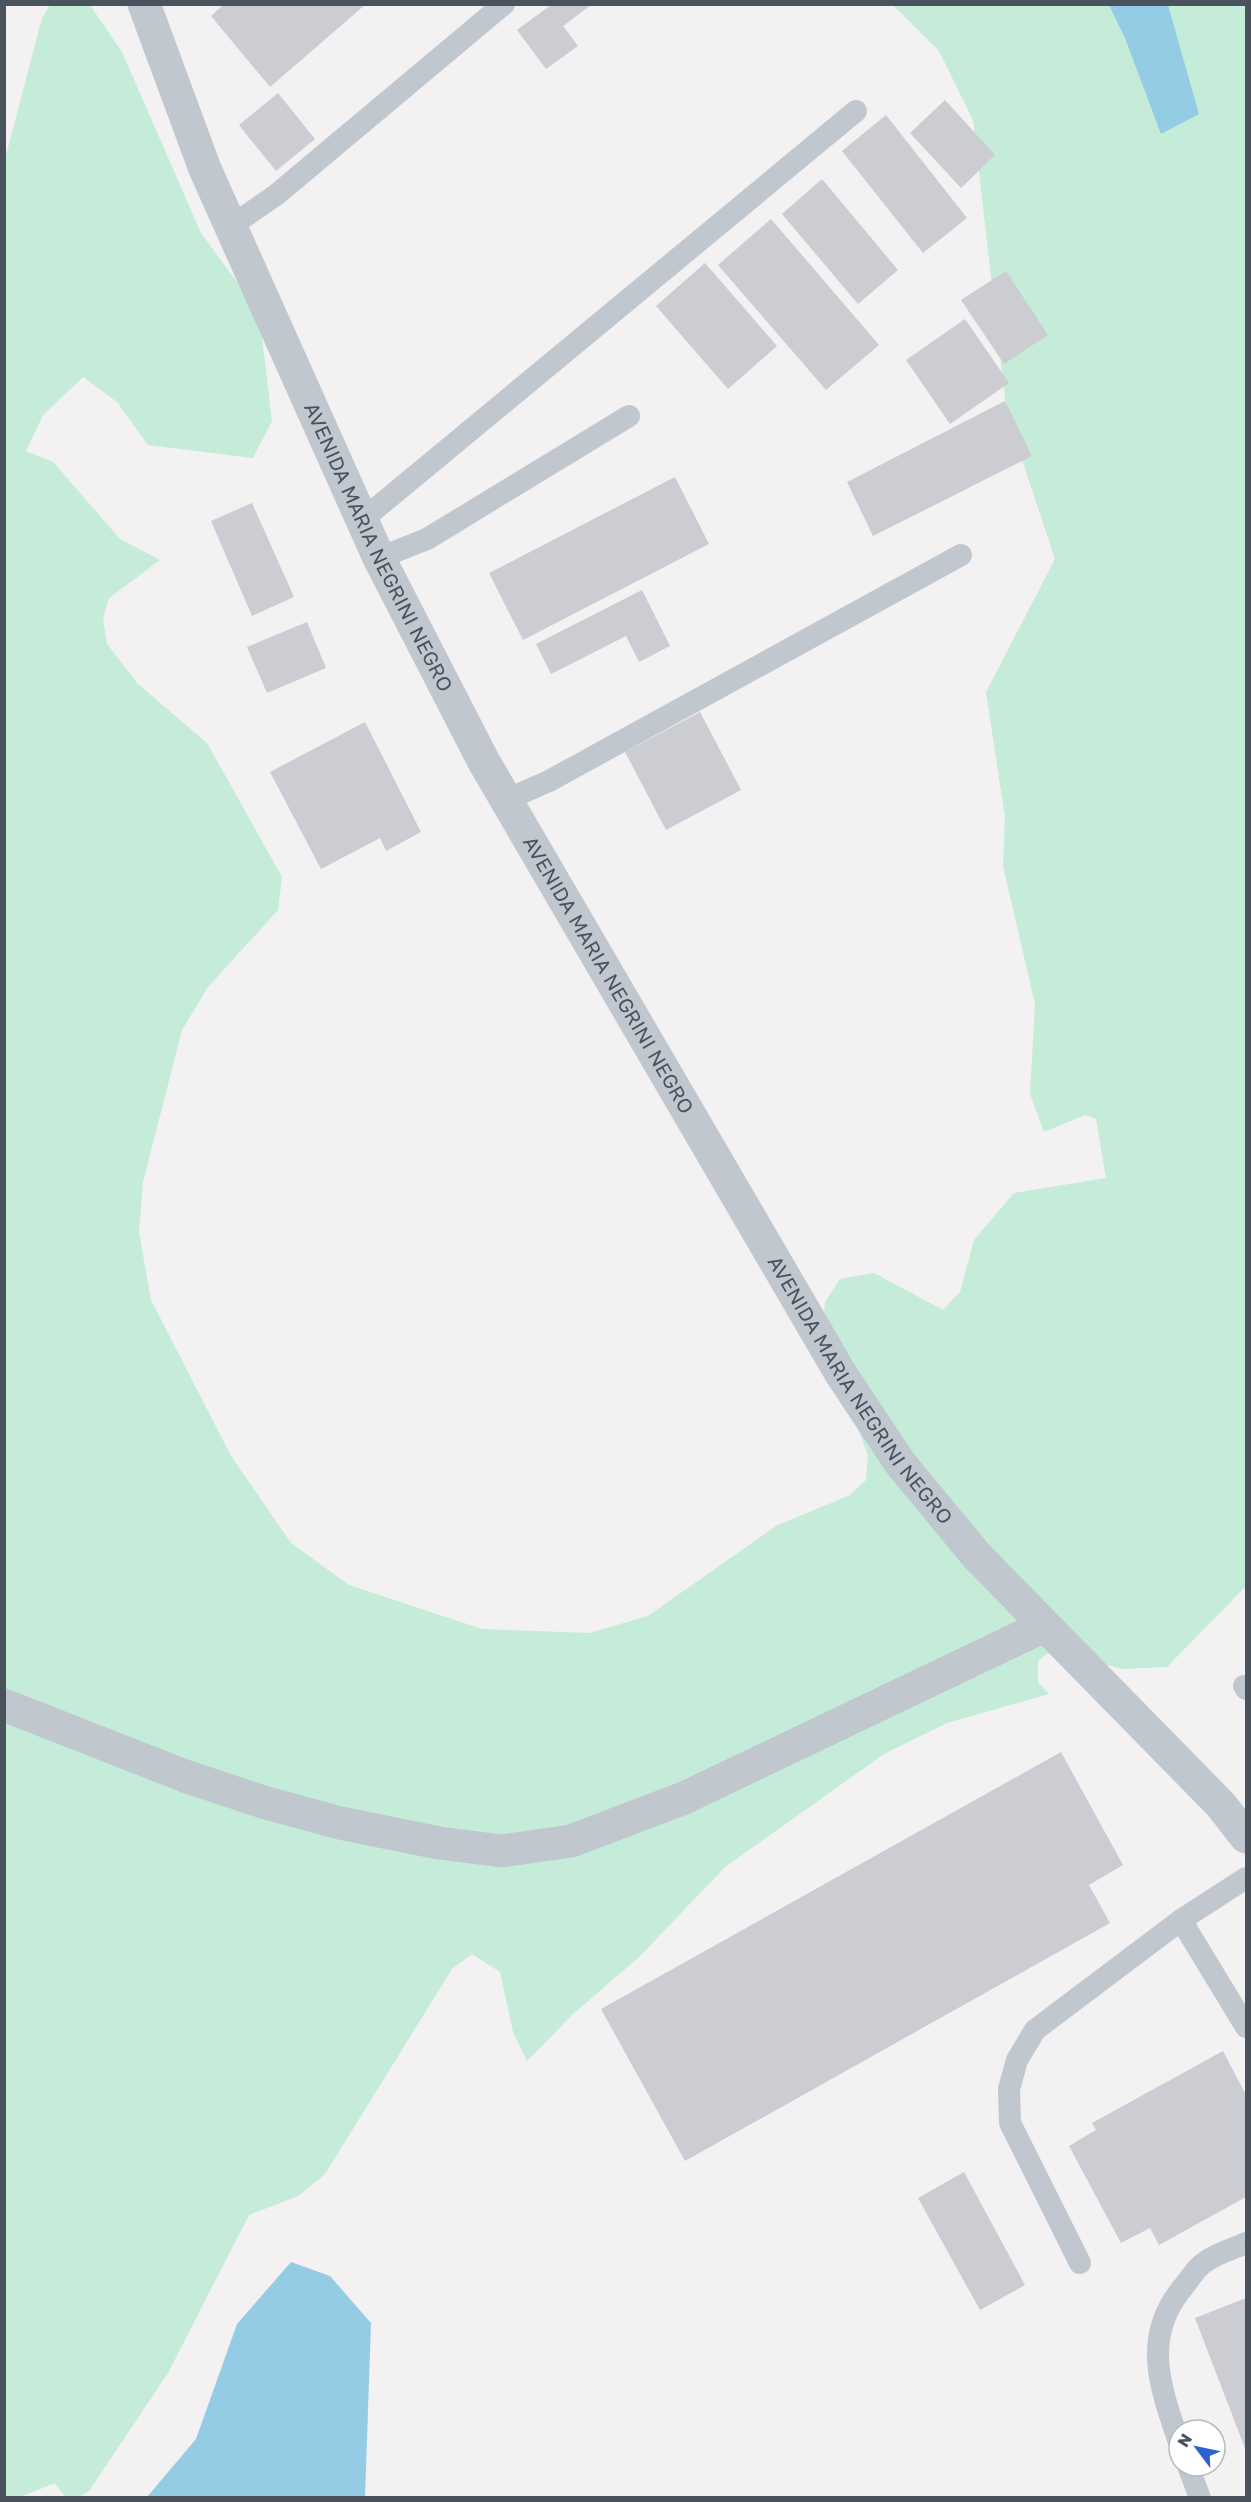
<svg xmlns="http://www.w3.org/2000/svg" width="1251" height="2502" font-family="'Golos Text',sans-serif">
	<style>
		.green { fill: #c4ecd8 }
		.water { fill: #95cce5 }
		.building { fill: #cbcdd3 }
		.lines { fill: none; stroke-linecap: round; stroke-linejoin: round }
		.service { stroke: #c0c7ce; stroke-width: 22 }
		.minor { stroke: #c0c7ce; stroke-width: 33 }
		.tertiary { stroke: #c0c7ce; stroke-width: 33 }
		.labels { text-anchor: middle; stroke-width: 6; stroke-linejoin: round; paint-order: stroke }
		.street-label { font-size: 20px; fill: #4a525d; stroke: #fff }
	</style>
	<rect width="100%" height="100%" fill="#f3f1f1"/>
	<path class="green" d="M50 5H90L122 52 201 233 259 312 272 421 253 458 148 445 117 402 83 377 43 415 26 451 53 462 120 539 160 560 109 598 103 619 107 644 137 683 207 743 282 877 278 910 208 987 182 1030 143 1182 139 1232 151 1300 231 1456 291 1543 349 1585 482 1629 589 1633 648 1616 776 1526 850 1495 866 1480 868 1455 822 1334 825 1302 840 1279 874 1273 943 1310 960 1292 974 1240 1014 1193 1106 1178 1096 1119 1085 1115 1044 1132 1030 1094 1035 1004 1003 866 1005 817 986 692 1055 559 1007 415 973 120 939 51 893 5H1246V1586L1167 1667 1121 1669 1055 1648 1038 1661V1682L1049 1694 947 1723 884 1754 725 1867 640 1956 573 2014 527 2061 513 2032 500 1972 472 1954 452 1969 325 2174 298 2196 249 2215 168 2373 89 2491 79 2497H65L55 2483 20 2497 5 2498 4 163 42 18Z"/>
	<g class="water">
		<path d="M1109 5H1168L1199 114 1161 134 1125 38Z"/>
		<path d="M291 2262 330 2276 371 2323 365 2497H147L196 2439 237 2324Z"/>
	</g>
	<g class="building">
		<path d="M224 4H366L270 87 211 16Z"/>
		<path d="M551 5H591L563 26 578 46 546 69 517 30Z"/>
		<path d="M278 93 315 139 276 171 239 125Z"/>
		<path d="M945 100 995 155 961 188 910 133Z"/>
		<path d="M886 115 967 218 923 253 842 151Z"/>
		<path d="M822 179 898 270 858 304 782 214Z"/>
		<path d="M771 219 879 345 826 390 718 265Z"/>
		<path d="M705 263 777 346 728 389 656 306Z"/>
		<path d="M1006 271 1048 335 1004 364 961 300Z"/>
		<path d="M965 319 1009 383 950 424 906 360Z"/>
		<path d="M1005 401 1032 456 873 536 847 482Z"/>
		<path d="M675 477 709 544 523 640 489 573Z"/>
		<path d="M252 503 294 597 252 616 211 521Z"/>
		<path d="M642 590 670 646 639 662 626 636 551 674 536 644Z"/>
		<path d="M307 622 326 668 267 693 247 647Z"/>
		<path d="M700 712 741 790 666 830 625 752Z"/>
		<path d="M365 722 421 832 386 851 380 838 321 869 270 772Z"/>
		<path d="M1061 1752 1123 1865 1089 1885 1110 1923 685 2161 601 2009Z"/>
		<path d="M1223 2051 1246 2095V2197L1159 2245 1150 2228 1121 2243 1069 2146 1096 2130 1092 2123Z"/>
		<path d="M964 2172 1025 2285 980 2310 918 2198Z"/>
		<path d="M1246 2298V2451L1195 2318Z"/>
	</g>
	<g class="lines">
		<g class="service">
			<path d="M231 226 276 195 504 4"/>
			<path d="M362 520 856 111"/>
			<path d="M379 558 427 539 629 416"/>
			<path d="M506 800 549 781 961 555"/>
			<path d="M1244 1686 1246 1689"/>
			<path d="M1181 1920 1246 2027"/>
			<path d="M1080 2263 1010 2123 1009 2089 1017 2060 1035 2030 1181 1920 1246 1878"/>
			<path d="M1179 2442C1160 2387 1141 2336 1184 2286 1190 2278 1197 2267 1205 2262 1217 2253 1233 2249 1246 2243"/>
			<path d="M1188 2466 1200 2498"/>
		</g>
		<path class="minor" d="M4 1705 185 1776 263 1802 340 1823 439 1843 502 1851 571 1841 684 1798 1044 1626"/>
		<path class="tertiary" id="s1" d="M144 4 205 169 379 558 484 762 841 1374 900 1463 976 1555 1221 1805 1246 1837"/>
	</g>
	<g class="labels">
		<g class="street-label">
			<text dy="7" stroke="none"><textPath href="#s1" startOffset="592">AVENIDA MARIA NEGRINI NEGRO</textPath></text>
			<text dy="7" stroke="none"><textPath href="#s1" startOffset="1078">AVENIDA MARIA NEGRINI NEGRO</textPath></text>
			<text dy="7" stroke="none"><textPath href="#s1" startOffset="1564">AVENIDA MARIA NEGRINI NEGRO</textPath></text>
		</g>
	</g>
	<rect width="1251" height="2502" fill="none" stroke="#4a525d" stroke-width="12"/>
	<g transform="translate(1197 2448) rotate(302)"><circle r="28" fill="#ffffff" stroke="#b7babe" stroke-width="1.5"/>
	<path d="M0-4.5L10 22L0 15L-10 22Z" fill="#2a62d4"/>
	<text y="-9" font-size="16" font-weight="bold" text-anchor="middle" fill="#4a525d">N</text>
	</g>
</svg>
